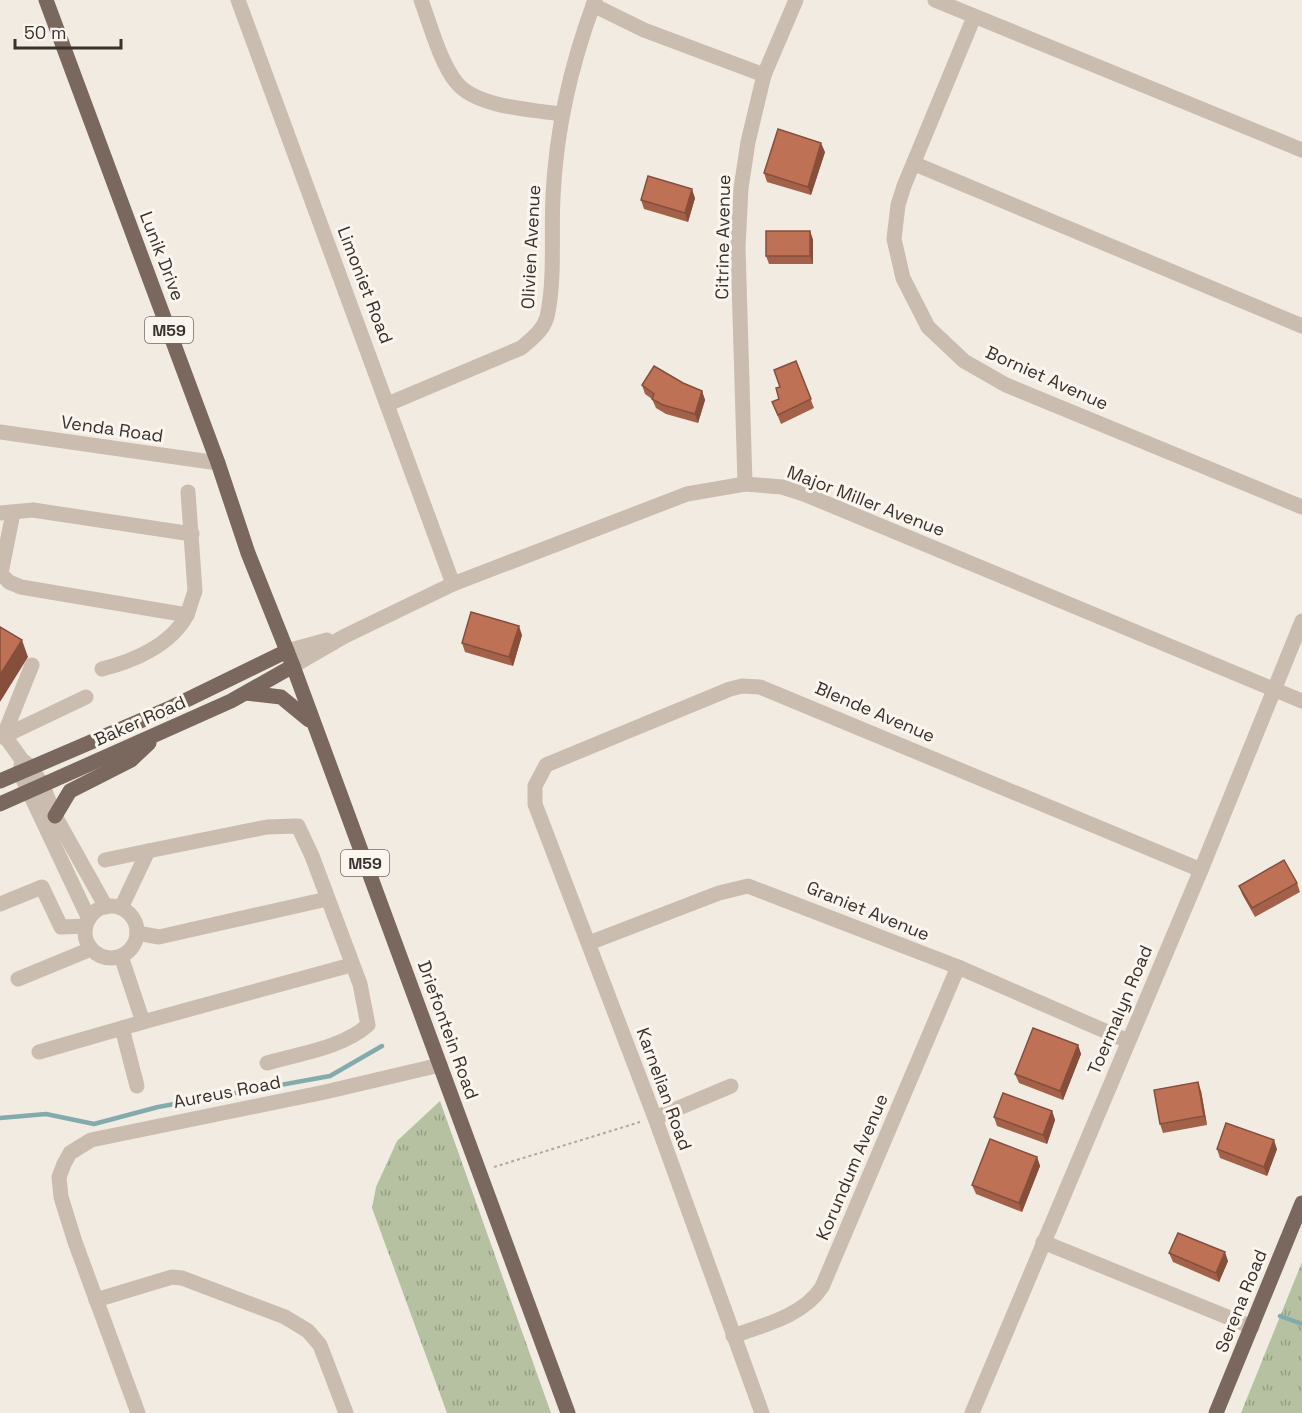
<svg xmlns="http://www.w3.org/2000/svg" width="1302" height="1413" font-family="'Space Grotesk',sans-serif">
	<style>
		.grass { fill: url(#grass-tufts) }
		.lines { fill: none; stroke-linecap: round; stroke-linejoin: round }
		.stream { stroke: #83aaad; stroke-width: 4.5 }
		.path { stroke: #b6a698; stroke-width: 2; stroke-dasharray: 3 3; stroke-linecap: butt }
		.minor { stroke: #cabcae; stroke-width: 15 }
		.major { stroke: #7a685e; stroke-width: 15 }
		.wall { fill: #a36149 }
		.shaded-wall { fill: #854f3c }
		.building { fill: #be7155; stroke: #854f3c; stroke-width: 1.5 }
		.labels { text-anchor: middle; stroke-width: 6; stroke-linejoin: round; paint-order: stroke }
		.shield { fill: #faf5ee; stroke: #736c66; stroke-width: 1.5 }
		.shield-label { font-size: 16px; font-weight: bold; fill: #39312c }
		.street-label { font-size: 18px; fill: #39312c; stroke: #faf5ee }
	</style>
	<defs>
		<pattern id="grass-tufts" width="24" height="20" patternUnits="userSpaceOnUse" patternTransform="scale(1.5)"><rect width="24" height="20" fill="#b6c1a2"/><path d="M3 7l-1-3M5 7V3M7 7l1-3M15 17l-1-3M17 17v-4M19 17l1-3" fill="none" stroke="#959d84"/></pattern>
	</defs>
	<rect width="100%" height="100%" fill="#f2ebe2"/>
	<g class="grass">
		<path d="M440 1101 551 1413H447L372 1208 376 1187 397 1141Z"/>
		<path d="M1302 1262V1413H1241Z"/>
	</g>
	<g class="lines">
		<g class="stream">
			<path d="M0 1118 46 1114 94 1124 158 1107 330 1076 382 1046"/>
			<path d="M1280 1316 1302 1324"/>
		</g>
		<path class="path" d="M494 1167 640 1122"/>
		<g class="minor">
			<path d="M238 0 453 584"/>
			<path d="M421 0C430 24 440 62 456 82 475 107 532 110 562 114"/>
			<path d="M935 0 1302 150"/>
			<path d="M593 5 644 30 764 75"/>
			<path d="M974 17 904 186 898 205 894 239 903 278 928 327 964 361 1006 385 1302 507"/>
			<path d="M915 164 1302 326"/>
			<path d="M388 404 521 348C533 338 546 328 548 312 555 275 551 235 553 197 556 128 571 64 595 0"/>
			<path d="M0 432 218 463"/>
			<path d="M745 484 738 247 741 188 748 142 764 75 796 0"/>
			<path d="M0 513 33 510 192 534"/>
			<path d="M0 573 9 582 21 587 187 615C171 645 134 661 102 669"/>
			<path d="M1 573 13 513"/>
			<path d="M187 615 195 591 188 492"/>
			<path d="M287 651 327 640"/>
			<path d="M32 665 4 735 22 760 31 767 43 786 55 816 106 907"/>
			<path d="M293 666 345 636 453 584 687 494 745 484 782 487 804 494 1302 701"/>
			<path d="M2 737 86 697"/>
			<path d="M22 760 20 773 89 919"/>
			<path d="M105 860 148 851"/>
			<path d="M0 904 42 887 61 927 86 926"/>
			<circle cx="111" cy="932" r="26"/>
			<path d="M121 908 148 851 267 827 298 826 312 856 360 984 368 1025C342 1048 301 1053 267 1063"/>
			<path d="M137 933 159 937 327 899"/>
			<path d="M589 943 719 893 748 886 958 967 1128 1041"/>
			<path d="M121 956 143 1022 351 965"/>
			<path d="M18 979 91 949"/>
			<path d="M122 1028 137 1086"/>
			<path d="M39 1052 143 1022"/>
			<path d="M655 1118 731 1086"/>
			<path d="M1043 1242 1252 1327"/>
			<path d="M96 1300 172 1277 182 1278 285 1317 308 1331 320 1345 346 1413"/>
			<path d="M733 1336C764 1325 803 1316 822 1287L958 967"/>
			<path d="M138 1413 75 1242 61 1197 59 1177 64 1164 70 1153 91 1140 325 1092 440 1065"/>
			<path d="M762 1413 655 1118 535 804V786L546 765 730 689 742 686 760 687 1201 870"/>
			<path d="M972 1413 1201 870 1302 621"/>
		</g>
		<g class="major">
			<path d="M46 0 218 463 248 553 293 666 568 1413"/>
			<path d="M246 693 281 697 309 720"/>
			<path d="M0 781 168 709 287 651"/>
			<path d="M0 804 231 701 293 666"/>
			<path d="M55 816 70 791 131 760 149 743"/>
			<path d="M1216 1413 1302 1203"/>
		</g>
	</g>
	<g class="wall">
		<path d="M825 152 811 195 767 182 764 173Z"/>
		<path d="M695 198 688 222 644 209 641 200Z"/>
		<path d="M810 231 813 240V264H769L766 256Z"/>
		<path d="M796 361 814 408 781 424 772 402 779 399 780 387Z"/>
		<path d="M683 383 702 391 705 400 698 423 666 414 656 408 652 399 645 394 642 385Z"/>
		<path d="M522 635 513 666 465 652 462 643Z"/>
		<path d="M1297 883 1300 892 1255 917 1242 894 1239 886Z"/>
		<path d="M1078 1045 1081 1054 1063 1100 1019 1083 1015 1074Z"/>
		<path d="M1201 1091 1207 1125 1163 1133 1160 1124Z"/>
		<path d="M1052 1111 1055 1120 1047 1144 997 1126 994 1117Z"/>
		<path d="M1217 1149H1277L1267 1176 1220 1158Z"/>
		<path d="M1037 1157 1040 1166 1022 1212 976 1194 972 1185Z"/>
		<path d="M1169 1253 1228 1261 1219 1282 1173 1262Z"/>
	</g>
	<g class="shaded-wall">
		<path d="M821 143 825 152 811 195 808 187Z"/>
		<path d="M692 189 695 198 688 222 685 213Z"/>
		<path d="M810 231 813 240V264L810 256Z"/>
		<path d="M702 391 705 400 698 423 695 414Z"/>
		<path d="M519 626 522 635 513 666 509 657Z"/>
		<path d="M22 640 28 657 0 702V675Z"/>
		<path d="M1078 1045 1081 1054 1063 1100 1060 1091Z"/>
		<path d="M1198 1082 1201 1091 1207 1125 1204 1116Z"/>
		<path d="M1052 1111 1055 1120 1047 1144 1043 1135Z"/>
		<path d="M1274 1140 1277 1149 1267 1176 1264 1167Z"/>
		<path d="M1037 1157 1040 1166 1022 1212 1019 1203Z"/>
		<path d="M1225 1252 1228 1261 1219 1282 1216 1273Z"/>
	</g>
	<g class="building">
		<path d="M778 129 821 143 808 187 764 173Z"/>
		<path d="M648 176 692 189 685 213 641 200Z"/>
		<rect x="766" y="231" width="44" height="25"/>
		<path d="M796 361 811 399 778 415 772 402 779 399 776 388 780 387 774 370Z"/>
		<path d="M654 366 683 383 702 391 695 414 663 405 652 399 654 394 642 385Z"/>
		<path d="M471 612 519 626 509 657 462 643Z"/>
		<path d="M0 627 22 640 0 675Z"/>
		<path d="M1284 860 1297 883 1252 908 1239 886Z"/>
		<path d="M1033 1028 1078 1045 1060 1091 1015 1074Z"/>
		<path d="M1198 1082 1204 1116 1160 1124 1154 1090Z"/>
		<path d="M1003 1093 1052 1111 1043 1135 994 1117Z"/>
		<path d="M1226 1123 1274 1140 1264 1167 1217 1149Z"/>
		<path d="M990 1139 1037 1157 1019 1203 972 1185Z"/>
		<path d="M1178 1233 1225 1252 1216 1273 1169 1253Z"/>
	</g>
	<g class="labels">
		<g class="shield">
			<rect x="145" y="317" width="48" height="26" rx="4.5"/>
			<rect x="341" y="850" width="48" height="26" rx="4.5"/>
		</g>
		<g class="shield-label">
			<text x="169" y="336">M59</text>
			<text x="365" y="869">M59</text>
		</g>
		<g class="street-label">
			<text transform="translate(723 237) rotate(-89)" y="6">Citrine Avenue</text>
			<text transform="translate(531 247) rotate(-87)" y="6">Olivien Avenue</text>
			<text transform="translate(162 256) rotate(69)" y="6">Lunik Drive</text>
			<text transform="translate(365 285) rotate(69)" y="6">Limoniet Road</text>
			<text transform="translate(1047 378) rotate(24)" y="6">Borniet Avenue</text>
			<text transform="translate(112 429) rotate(8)" y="6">Venda Road</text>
			<text transform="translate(866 501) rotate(21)" y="6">Major Miller Avenue</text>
			<text transform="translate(875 712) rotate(23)" y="6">Blende Avenue</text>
			<text transform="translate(140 721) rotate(-24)" y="6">Baker Road</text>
			<text transform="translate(868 911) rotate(22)" y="6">Graniet Avenue</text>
			<text transform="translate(1120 1010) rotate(-67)" y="6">Toermalyn Road</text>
			<text transform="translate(448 1030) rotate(70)" y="6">Driefontein Road</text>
			<text transform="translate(664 1089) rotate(70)" y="6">Karnelian Road</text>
			<text transform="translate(227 1092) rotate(-11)" y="6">Aureus Road</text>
			<text transform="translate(852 1167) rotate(-67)" y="6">Korundum Avenue</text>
			<text transform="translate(1241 1301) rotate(-68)" y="6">Serena Road</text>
		</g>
	</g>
	<path d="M15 39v9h106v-9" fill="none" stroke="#39312c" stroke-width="3"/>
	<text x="24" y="39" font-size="18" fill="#39312c" stroke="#faf5ee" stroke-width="4.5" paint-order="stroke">50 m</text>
</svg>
